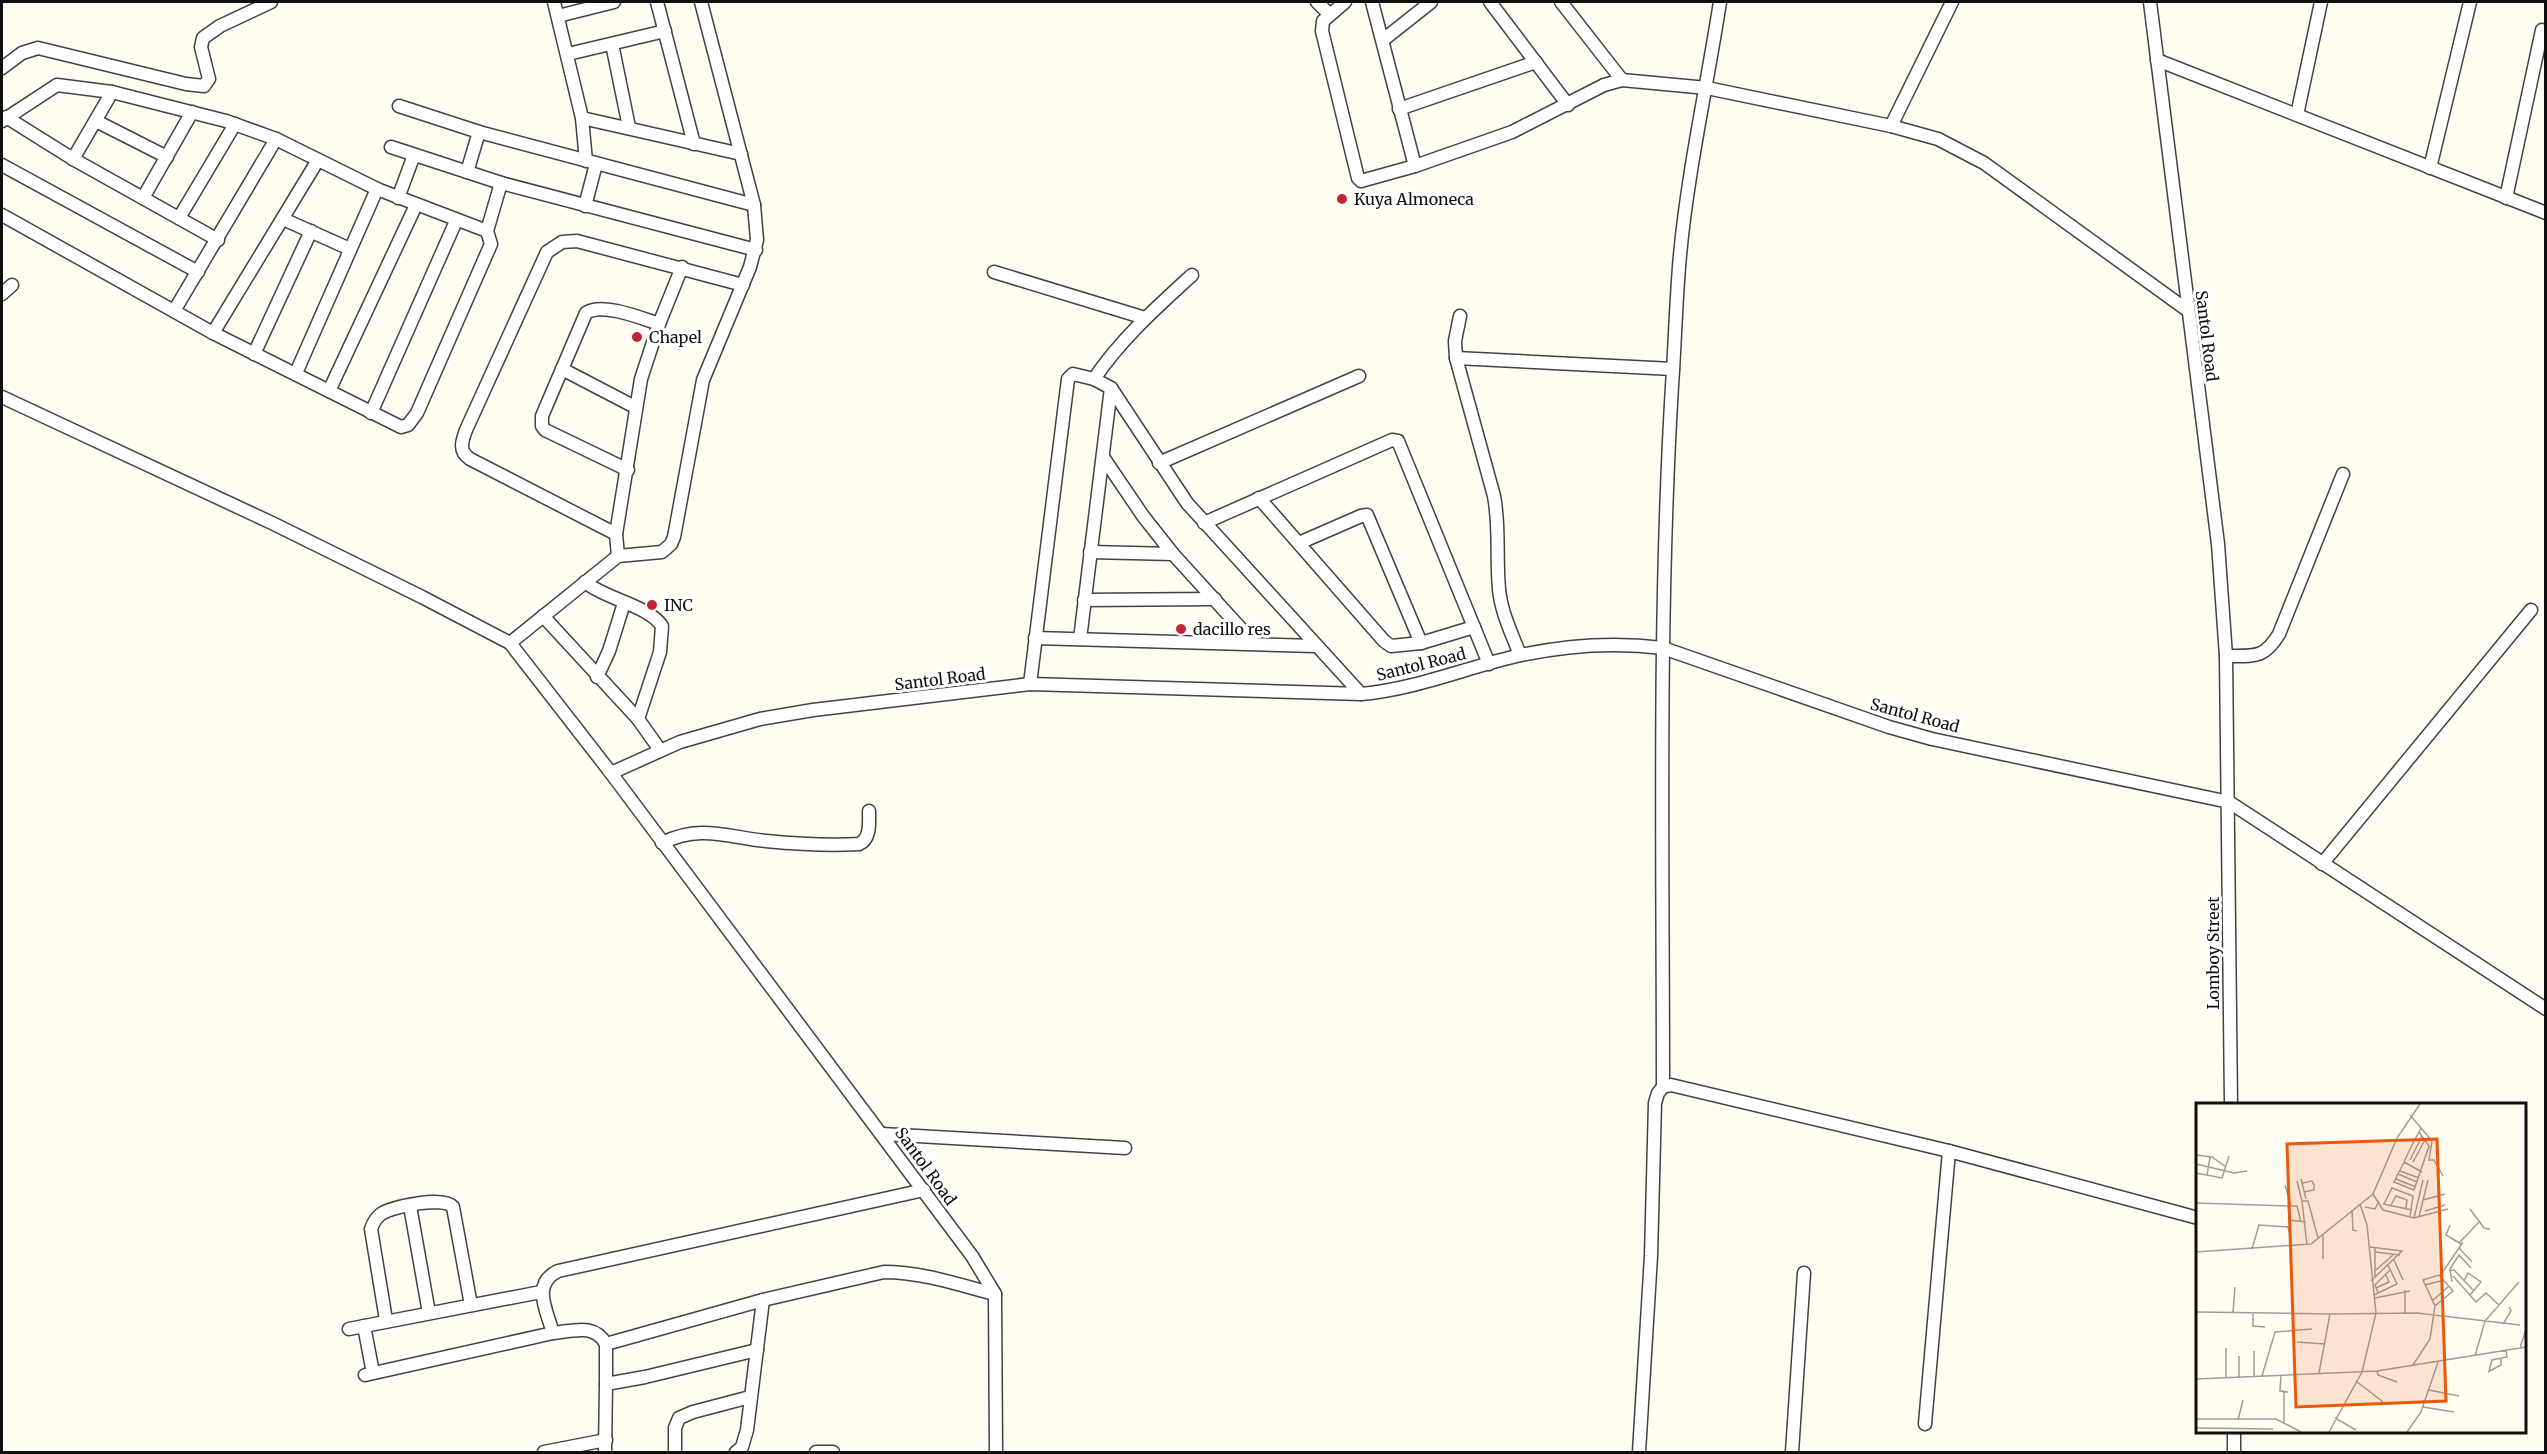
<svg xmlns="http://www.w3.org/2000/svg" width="2547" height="1454" font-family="Merriweather,serif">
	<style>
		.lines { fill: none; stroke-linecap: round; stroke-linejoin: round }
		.minor-casing { stroke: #424242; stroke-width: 15 }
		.minor { stroke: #fff; stroke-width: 12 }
		.poi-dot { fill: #c02734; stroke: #fff; stroke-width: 2 }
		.labels { text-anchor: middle; stroke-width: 6; stroke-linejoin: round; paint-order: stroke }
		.poi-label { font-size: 16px; fill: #0f0f0f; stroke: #fff; text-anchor: start }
		.street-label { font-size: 16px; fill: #0f0f0f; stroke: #fff }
		.inset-road { fill: none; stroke: #9f9d97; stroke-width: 1.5 }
		.view { fill: #e8590c; fill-opacity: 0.15; stroke: #e8590c; stroke-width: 3 }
		.inset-edge { fill: none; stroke: #0f0f0f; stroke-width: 3 }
	</style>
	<rect width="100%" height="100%" fill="#fffcf2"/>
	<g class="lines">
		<defs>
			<g id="minor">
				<path d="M554 2 582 118 586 161"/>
				<path d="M657 2 694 144"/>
				<path d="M1317 2 1329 14"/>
				<path d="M1345 2 1323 21 1322 31 1358 178 1361 181 1415 166 1512 132 1604 85 1622 80"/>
				<path d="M1372 2 1415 166"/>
				<path d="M1490 2 1568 105"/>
				<path d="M1561 2 1622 80 1707 88 1891 126 1938 139 1984 163 2187 310"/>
				<path d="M2150 2 2218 544 2226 656 2231 1104"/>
				<path d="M558 16 614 2"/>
				<path d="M1383 40 1431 2"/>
				<path d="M612 44 629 127"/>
				<path d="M568 54 665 31"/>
				<path d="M2157 60 2546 213"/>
				<path d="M2 68 22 53 38 48 186 84 204 86 209 79 201 47 203 38 220 26 271 2"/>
				<path d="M399 106 479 132 754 205"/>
				<path d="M1399 109 1536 62"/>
				<path d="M2297 115 2321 2"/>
				<path d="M6 117 73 159 218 240"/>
				<path d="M582 118 741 154"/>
				<path d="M2 121 57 85 112 92 226 121 276 139 377 189 487 231 491 244 417 413 408 425 401 427 213 333 2 215"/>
				<path d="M96 121 167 157"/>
				<path d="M1891 126 1952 2"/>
				<path d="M391 147 501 183 756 250"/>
				<path d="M73 159 112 92"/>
				<path d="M2 165 198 272"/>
				<path d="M2430 168 2470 2"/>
				<path d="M467 172 479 132"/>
				<path d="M143 198 192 112"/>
				<path d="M398 198 414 155"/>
				<path d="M2506 198 2542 30"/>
				<path d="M585 206 596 164"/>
				<path d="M179 218 235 124"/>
				<path d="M283 219 350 249"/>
				<path d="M487 231 501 183"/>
				<path d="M994 272 1145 318"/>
				<path d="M2 294 12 285"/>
				<path d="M174 311 276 139"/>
				<path d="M1460 316 1455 341 1456 358 1494 496C1500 527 1496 558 1499 589 1501 612 1512 634 1520 655"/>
				<path d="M213 333 318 160"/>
				<path d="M254 354 311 231"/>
				<path d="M1456 358 1673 369"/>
				<path d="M562 369 635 407"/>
				<path d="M296 373 377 189"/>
				<path d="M1094 379C1121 339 1156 308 1192 275"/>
				<path d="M329 391 416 205"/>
				<path d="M2 397 272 523 422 597 510 643 611 773 972 1256 995 1294 996 1452"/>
				<path d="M371 413 456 221"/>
				<path d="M1103 457 1143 516 1173 554 1254 643"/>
				<path d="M1159 463 1359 376"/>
				<path d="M628 470 545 430 542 426V416L586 313C602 302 641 318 659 324"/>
				<path d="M1259 498 1384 641 1391 646 1421 643 1474 627"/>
				<path d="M1204 523 1392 440 1398 441 1489 664"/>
				<path d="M616 534 470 459C458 451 462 441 466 430L547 252 562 242 577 241 743 285"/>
				<path d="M1299 543 1361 516 1367 515 1421 643"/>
				<path d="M1090 552 1173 554"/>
				<path d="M618 556 616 534 641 379 659 324 682 267"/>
				<path d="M585 582C605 599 648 605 662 626L660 652 638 719"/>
				<path d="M1084 600 1215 599"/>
				<path d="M543 616 638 719 660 750"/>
				<path d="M1035 638 1315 646"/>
				<path d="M1080 639 1111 388"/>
				<path d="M510 643 618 556 662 552 671 544 674 537 703 380 750 267 757 240 754 205 701 2"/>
				<path d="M2226 656C2254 656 2264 659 2279 634L2343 474"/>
				<path d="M597 677 609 651 624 603"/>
				<path d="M1030 684 1068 379 1073 374 1094 379 1111 388 1187 503 1361 694"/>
				<path d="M611 773 680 742 760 719 813 710 1030 684 1361 694C1417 689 1467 667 1521 655 1568 645 1616 642 1663 648L1889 727 1932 739 2229 802 2546 1009"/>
				<path d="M662 843C700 824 727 837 766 841 797 844 829 846 859 844 871 839 869 822 869 811"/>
				<path d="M2322 864 2531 610"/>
				<path d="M1663 1087C1663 853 1658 619 1672 386 1675 343 1676 299 1680 255 1688 170 1707 86 1720 2"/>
				<path d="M882 1134 1125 1148"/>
				<path d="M924 1190 558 1271C531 1284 547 1311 553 1333 574 1331 594 1323 606 1344L763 1300 884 1272C922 1272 959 1285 995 1294"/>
				<path d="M410 1206 429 1313"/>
				<path d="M386 1320 371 1229C373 1223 376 1218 381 1214 393 1206 444 1196 453 1207L471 1305"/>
				<path d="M364 1326 373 1373"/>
				<path d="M349 1329 541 1292"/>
				<path d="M606 1344V1384"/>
				<path d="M365 1375 553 1333"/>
				<path d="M1925 1424 1949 1151"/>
				<path d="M2234 1432V1452"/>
				<path d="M544 1452 606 1440"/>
				<path d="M605 1452 606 1384 645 1377 757 1350"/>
				<path d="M675 1452V1428L679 1418 693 1412 750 1397"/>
				<path d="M736 1452 742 1447 747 1430 763 1300"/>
				<path d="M816 1452H833"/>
				<path d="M1639 1452 1651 1256 1655 1103 1658 1093 1663 1087 1671 1085 1949 1151 2198 1218"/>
				<path d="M1792 1452 1804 1273"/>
			</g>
		</defs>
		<use href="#minor" class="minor-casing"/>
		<use href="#minor" class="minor"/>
	</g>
	<g class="poi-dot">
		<circle cx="1342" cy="199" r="6"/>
		<circle cx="637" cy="337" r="6"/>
		<circle cx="652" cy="605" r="6"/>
		<circle cx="1181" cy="629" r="6"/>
	</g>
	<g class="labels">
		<g class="poi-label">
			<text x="1354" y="205">Kuya Almoneca</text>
			<text x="649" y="343">Chapel</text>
			<text x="664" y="611">INC</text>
			<text x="1193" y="635">dacillo res</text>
		</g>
		<g class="street-label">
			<text transform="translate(2207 336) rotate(83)" y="6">Santol Road</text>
			<text transform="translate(1421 664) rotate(-14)" y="6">Santol Road</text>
			<text transform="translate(940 679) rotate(-7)" y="6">Santol Road</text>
			<text transform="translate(1915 715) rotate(15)" y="6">Santol Road</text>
			<text transform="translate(2213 953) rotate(-90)" y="6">Lomboy Street</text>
			<text transform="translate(926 1166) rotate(54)" y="6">Santol Road</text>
		</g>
	</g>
	<g transform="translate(2196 1103)">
		<rect width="330" height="330" fill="#fffcf2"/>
		<path class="inset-road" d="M214 12 236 38 233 57H238L247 73M223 29 233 43 218 87 198 79 208 59 216 42 223 29 225 25M0 52 16 54 30 64M214 57 226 33M208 59 226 69M217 59 229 37M0 61 38 70 51 68M204 68 223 75M0 70 26 75 33 53M202 71 221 79M11 72 14 54M105 76 110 96M200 76 220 84M101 78 106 98M106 80 116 78 118 82V87L108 89M89 82 95 103M177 91 187 107 218 115 252 106M227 97 249 91M0 100 92 103 94 117 110 119M187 101 216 107M188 101 196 85 217 93 214 113M195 102 200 93 211 97 210 105M92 103H101L105 119M169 104 179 106 183 98M274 106 288 125 294 126M156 107 157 127 161 128M229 108 249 102M223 114 232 77M218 115 227 77M254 122 250 132 265 141M263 140 284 118M111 142 106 98H112L122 135M174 144 206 148 175 178M179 145V174M263 145 276 159M56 146 63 122 92 124 94 132M0 149 115 141 177 91 201 35 224 1M179 149 204 152M127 156V132M198 157 207 177M180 167 197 152M253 168 258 167 277 187M244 173 267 139M257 173 280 199 290 190 303 202M268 178 272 170 285 179 274 192M256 179 254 166 263 152 275 165M229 182 248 177M180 185 193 179 190 172M182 190 179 182 194 167M178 192 201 181 192 162M179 195 214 188M236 198 253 183M0 209 134 211 123 270M37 209 39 184M57 209V223L69 224M209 210V187M135 211 221 210 324 222M307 221 315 208 313 204M101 239 129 241M30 245V275M324 245 330 226M279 253 289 218 323 179M217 262 234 236 239 203 257 188 243 172 227 177 239 203M181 268 182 272 201 279M293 268 296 257 311 254 310 247M292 269 305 262V255M85 272 84 288 92 289M66 273 79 229 116 226M43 274V253M58 274V248M0 276 181 268 330 244M160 278 187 299M233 287 263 293M88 289V320M227 304 258 309M139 315 160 327M0 316H80L105 329M42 317 47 297M0 325 77 326M133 329 166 269 180 210 171 122 164 101M211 329 225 309 242 259"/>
		<path class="view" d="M241 36 250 298 100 304 91 41Z"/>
		<rect width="330" height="330" class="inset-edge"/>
	</g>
	<rect width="2547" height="1454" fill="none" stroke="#0f0f0f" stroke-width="6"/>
</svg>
